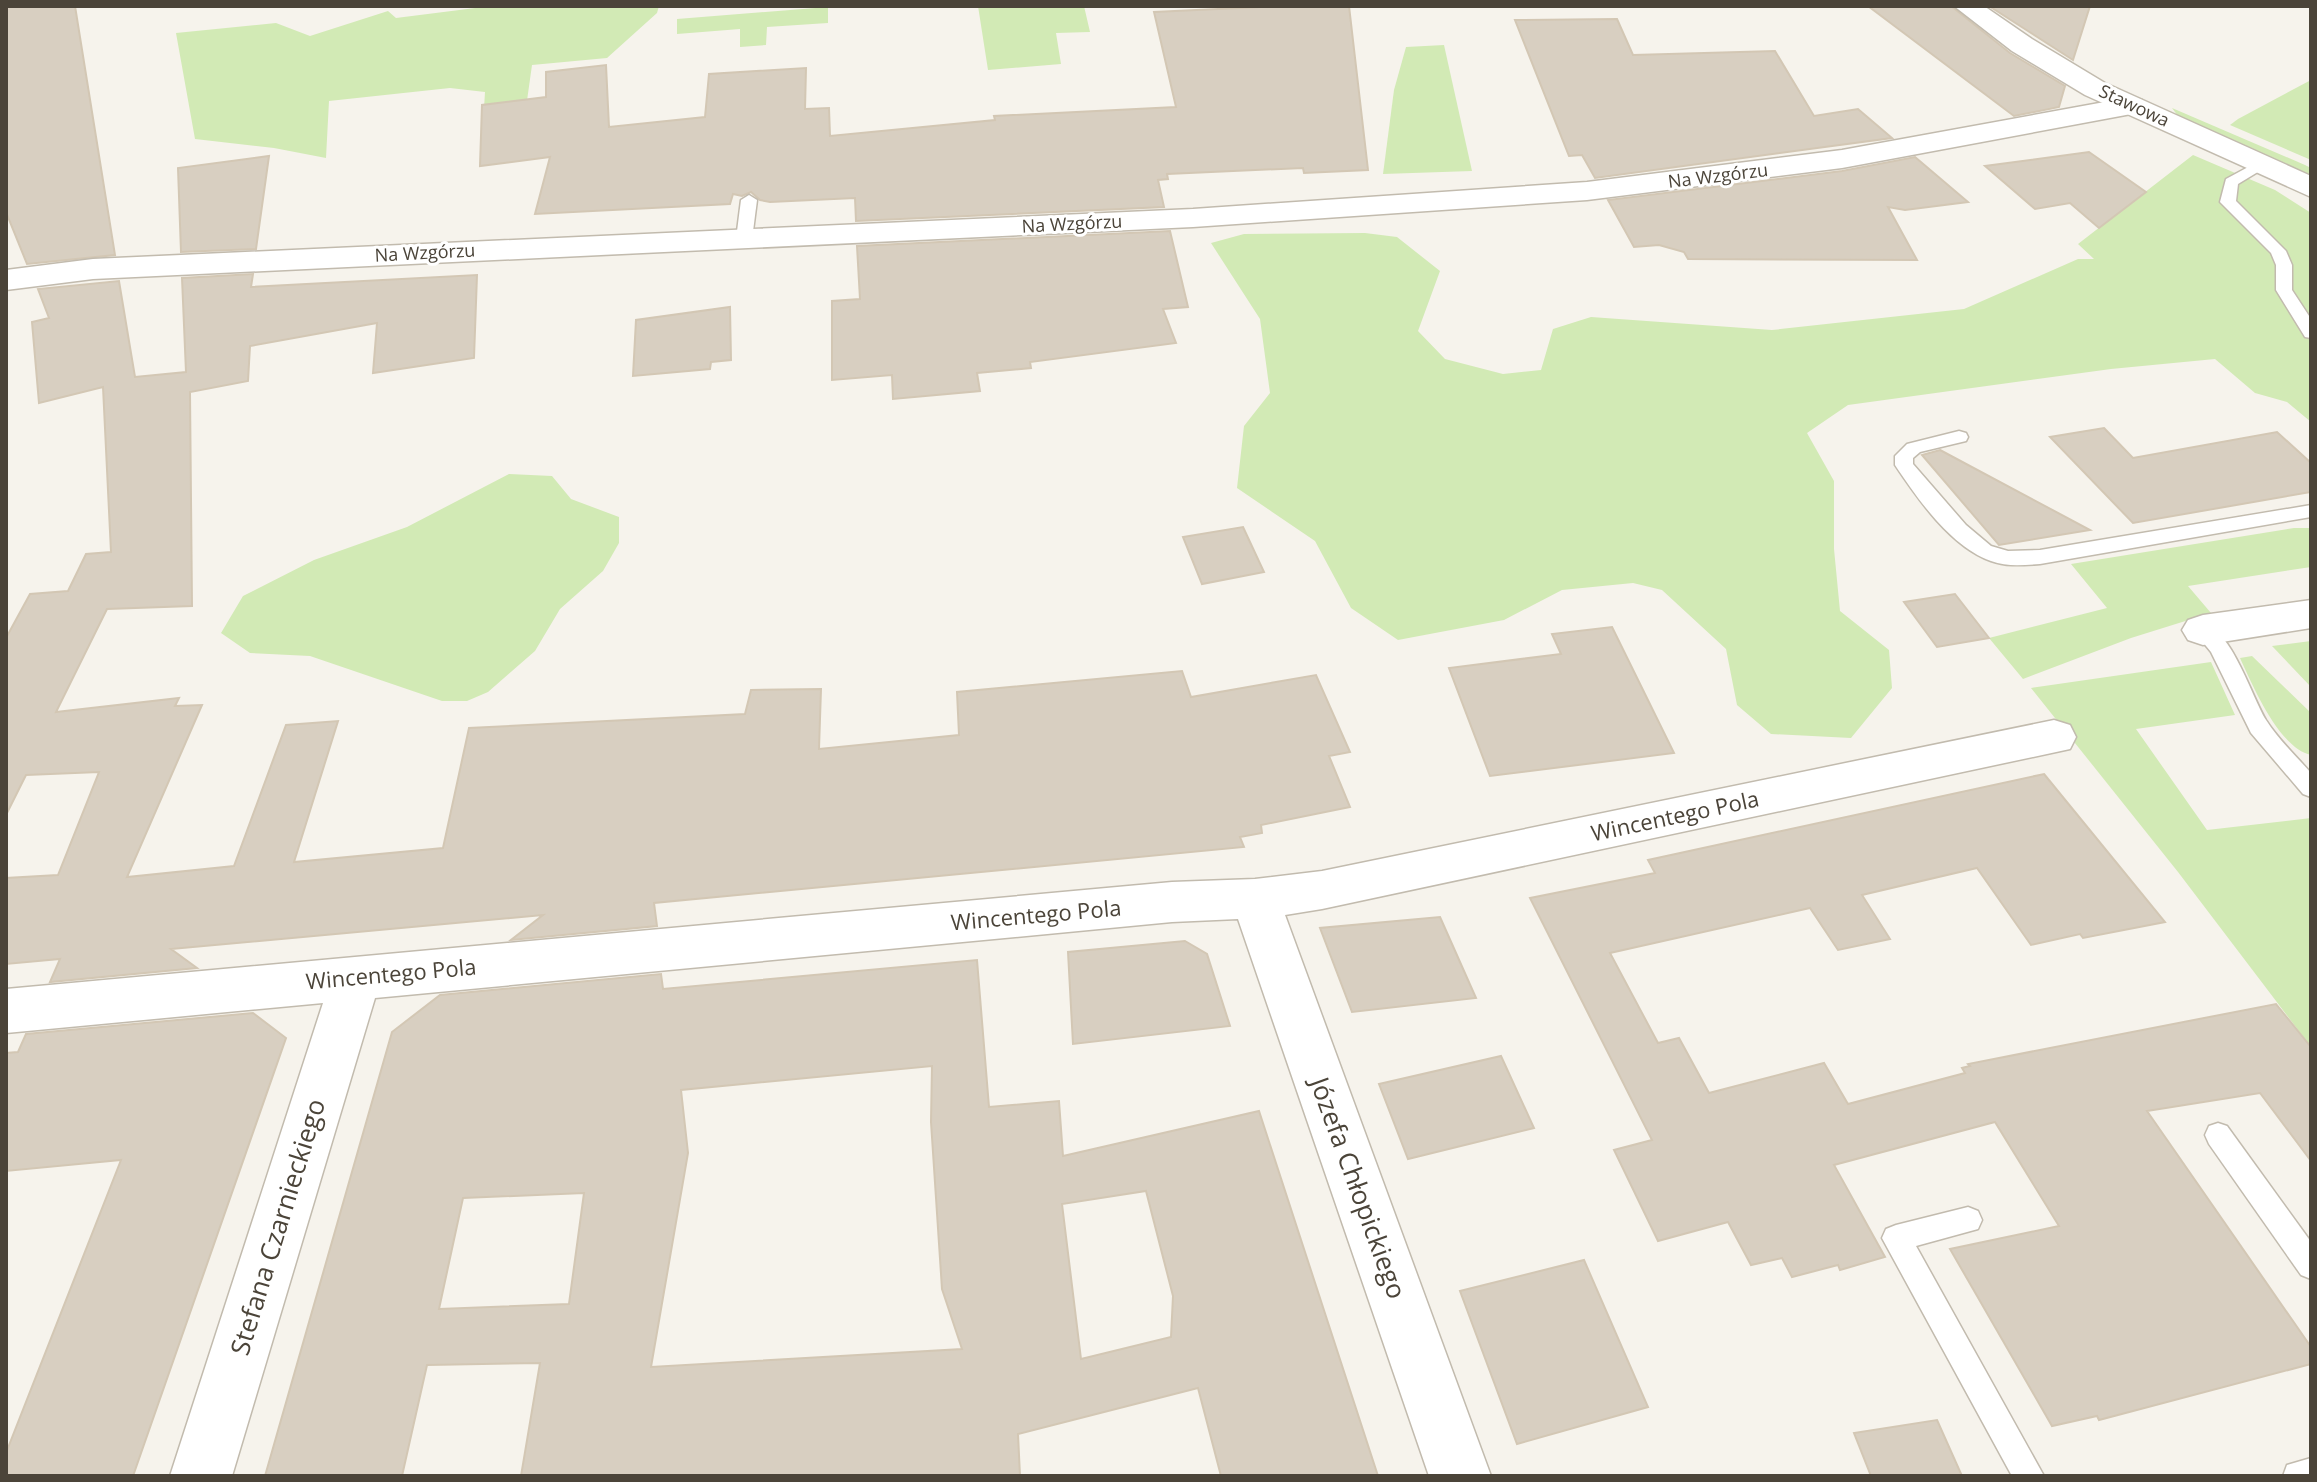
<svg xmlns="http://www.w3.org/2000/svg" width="2317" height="1482" font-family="'Open Sans',sans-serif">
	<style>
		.green { fill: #d2eab5 }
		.building { fill: #d8cfc1; stroke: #d3c7b4; stroke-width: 2; fill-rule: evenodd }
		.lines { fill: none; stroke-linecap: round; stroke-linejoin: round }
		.service-casing { stroke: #c2bbae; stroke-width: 3 }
		.minor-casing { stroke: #c2bbae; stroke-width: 3 }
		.tertiary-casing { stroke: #c2bbae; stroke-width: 3 }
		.service { fill: #fff; fill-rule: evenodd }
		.minor { fill: #fff; fill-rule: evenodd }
		.tertiary { fill: #fff; fill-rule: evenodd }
		.labels { text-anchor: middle; stroke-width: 6; stroke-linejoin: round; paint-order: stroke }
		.far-street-label { font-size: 18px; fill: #4b4439; stroke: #fff }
		.street-label { font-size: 22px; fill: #4b4439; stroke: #fff }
		.near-street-label { font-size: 26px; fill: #4b4439; stroke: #fff }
	</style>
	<rect width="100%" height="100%" fill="#f6f3ec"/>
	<g class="green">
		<path d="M491 6H659L657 13 607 58 532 65 524 122 483 125 485 92 450 88 329 101 326 158 274 148 195 139 176 33 276 23 310 36 388 11 396 18Z"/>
		<path d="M978 6H1084L1090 32 1056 33 1061 64 988 70Z"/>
		<path d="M828 7V23L767 27 766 45 740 47V29L677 34V19Z"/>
		<path d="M1444 45 1472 171 1383 174 1394 90 1406 47Z"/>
		<path d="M2311 80V160L2230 125 2238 119Z"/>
		<path d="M2172 108 2305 165 2311 168V175L2178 116Z"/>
		<path d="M2193 155 2275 190 2311 213V422L2287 402 2255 393 2215 359 2111 369 1848 405 1807 433 1834 481V549L1840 611 1889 650 1892 688 1851 738 1771 734 1737 705 1726 649 1662 590 1633 583 1562 590 1504 620 1398 640 1351 608 1315 541 1237 488 1244 426 1270 393 1260 319 1211 243 1244 234 1365 233 1397 237 1440 271 1418 331 1445 359 1503 374 1541 370 1553 329 1591 317 1772 330 1964 309 2078 259H2094L2078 244Z"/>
		<path d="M509 474 552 476 571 499 619 517V543L603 571 560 609 535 651 488 692 467 701H442L310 656 250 653 221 633 243 596 314 560 407 527Z"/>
		<path d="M2294 528H2311V567L2188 586 2211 613 2131 638 2023 679 1989 638 2107 608 2071 564Z"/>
		<path d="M2311 641V687L2272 646Z"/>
		<path d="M2252 656 2311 713V755C2279 748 2253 686 2240 658Z"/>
		<path d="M2211 662 2235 715 2136 729 2207 830 2311 818V1047L2178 872 2031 688Z"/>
	</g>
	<g class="building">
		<path d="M6 6H75L115 255 27 264 6 212Z"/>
		<path d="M1282 6H1349L1368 170 1304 173 1303 168 1167 174 1168 179 1158 180 1164 207 856 221 855 198 770 202 760 200 751 192 742 196 733 194 730 204 535 214 550 157 480 166 482 105 546 97V72L606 65 609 127 705 117 709 74 806 68 805 109 829 108 830 136 995 120 994 116 1176 107 1154 12Z"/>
		<path d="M1868 6H1951L2010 53 2065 86 2059 107 2014 116Z"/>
		<path d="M1989 6H2090L2073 60Z"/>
		<path d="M1617 19 1633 55 1775 51 1814 116 1858 109 1892 138 1595 178 1582 155 1569 156 1515 20Z"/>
		<path d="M2089 152 2146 192 2099 228 2070 203 2035 209 1985 166Z"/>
		<path d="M269 156 256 249 181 252 178 168Z"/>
		<path d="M1915 157 1968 202 1905 210 1888 207 1917 260 1688 259 1684 252 1659 245 1634 247 1608 200 1842 171Z"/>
		<path d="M1170 231 1188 307 1163 309 1176 343 1030 362 1031 368 977 373 980 391 893 399 892 375 832 380V301L860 299 857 246Z"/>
		<path d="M253 274 251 287 477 275 474 358 373 373 377 323 250 346 248 381 190 392 192 606 107 609 56 712 179 698 175 706 202 705 127 877 234 866 286 725 338 721 294 862 443 848 469 728 745 714 751 690 821 689 819 749 959 735 957 692 1182 671 1191 697 1316 675 1350 752 1329 756 1350 807 1261 825 1262 833 1240 837 1244 847 654 903 657 926 511 940 543 915 171 949 197 968 50 982 60 959 6 964V878L58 875 99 772 26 775 6 815V638L30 594 68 591 86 554 111 552 103 387 39 403 32 322 49 318 38 289 119 281 135 377 186 372 182 278Z"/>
		<path d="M730 307 731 360 711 362 710 369 633 376 636 320Z"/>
		<path d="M2104 428 2133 458 2277 432 2311 463V492L2133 523 2050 437Z"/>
		<path d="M1940 450 2090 530 1999 545 1922 455Z"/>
		<path d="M1243 527 1264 572 1202 584 1183 537Z"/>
		<path d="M1955 594 1989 638 1937 647 1904 602Z"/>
		<path d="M1612 627 1674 753 1490 776 1449 668 1561 654 1552 634Z"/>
		<path d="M2044 774 2165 922 2083 938 2080 934 2031 945 1977 868 1862 895 1890 939 1838 950 1810 908 1610 953 1658 1043 1679 1038 1709 1093 1824 1063 1848 1104 1965 1073 1962 1068 1970 1066 1968 1064 2276 1004 2311 1047V1161L2260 1093 2147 1111 2311 1347V1364L2099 1420 2097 1416 2052 1426 1950 1249 2059 1226 1995 1122 1834 1165 1885 1257 1840 1270 1838 1265 1792 1277 1782 1258 1751 1265 1728 1222 1658 1241 1614 1150 1652 1140 1530 898 1655 873 1648 860Z"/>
		<path d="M1440 917 1476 998 1352 1012 1320 928Z"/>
		<path d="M1185 941 1207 954 1230 1026 1073 1044 1068 952Z"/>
		<path d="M977 960 989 1107 1059 1101 1063 1156 1259 1111 1378 1476H1221L1198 1388 1018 1434 1020 1476H521L540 1363 427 1365 402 1476H265L392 1032 440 995 661 974 663 989ZM932 1066 931 1122 942 1289 962 1349 651 1367 688 1153 681 1090ZM1146 1191 1173 1296 1171 1337 1081 1359 1062 1204ZM584 1193 569 1304 439 1309 463 1198Z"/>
		<path d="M253 1013 286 1038 133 1476H6V1453L121 1160 6 1171V1053L18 1052 26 1034Z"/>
		<path d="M1501 1056 1534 1128 1408 1159 1379 1084Z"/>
		<path d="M1584 1260 1648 1407 1517 1444 1460 1291Z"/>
		<path d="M1937 1420 1962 1476H1871L1854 1433Z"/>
	</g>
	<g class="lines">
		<defs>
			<g id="service">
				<path d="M2263 159 2271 164 2238 184 2236 201 2286 251 2292 265V290L2311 319V338L2305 337 2276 290V265L2271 253 2220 202 2226 179Z"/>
				<path d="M749 195 757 200 752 239 744 244 736 239 741 200Z"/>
				<path d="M1959 431 1966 433 1968 437 1966 441 1920 452 1913 458V464L1966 525 1991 546 2008 551 2040 550 2311 505V517L2040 564C2023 565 2007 567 1991 561 1951 547 1917 498 1895 465V456L1907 444Z"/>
				<path d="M2203 623C2232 631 2251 695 2266 720 2278 739 2296 756 2311 773V797L2303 794 2251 733 2211 652 2193 630 2196 625Z"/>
				<path d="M2218 1123 2227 1126 2311 1242V1279L2301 1275 2209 1144 2205 1135 2209 1126Z"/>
				<path d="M1968 1207 1978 1211 1982 1220 1978 1229 1916 1246 2044 1476H2012L1882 1238 1886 1229 1896 1225Z"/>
				<path d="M2311 1458V1476H2283L2287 1465Z"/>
			</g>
			<g id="minor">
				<path d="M2132 97 2142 100 2146 106 2142 112 1842 168 1587 200 1193 227 93 279 6 290V270L93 259 1193 209 1587 182 1842 150Z"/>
				<path d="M2311 600V628L2203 645 2188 640 2182 630 2188 620 2203 615Z"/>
				<path d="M2054 720 2070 725 2076 737 2070 749 1322 909 1285 915 1491 1476H1429L1238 919 1172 922 375 998 232 1476H170L323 1003 6 1033V989L1172 882 1255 879 1322 871Z"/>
			</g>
			<path id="tertiary" d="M1954 6H1984L2032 39 2105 83 2311 176V197L2085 95 2012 51Z"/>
		</defs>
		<use href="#service" class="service-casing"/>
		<use href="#minor" class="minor-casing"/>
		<use href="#tertiary" class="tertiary-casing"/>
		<use href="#service" class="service"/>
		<use href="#minor" class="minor"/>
		<use href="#tertiary" class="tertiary"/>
	</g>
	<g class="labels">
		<g class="far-street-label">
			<text transform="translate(2134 106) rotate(25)" y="6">Stawowa</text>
			<text transform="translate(1718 176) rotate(-7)" y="6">Na Wzgórzu</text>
			<text transform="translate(1072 224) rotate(-3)" y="6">Na Wzgórzu</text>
			<text transform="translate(425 253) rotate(-3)" y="6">Na Wzgórzu</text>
		</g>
		<g class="street-label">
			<text transform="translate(1675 816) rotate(-12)" y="8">Wincentego Pola</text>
			<text transform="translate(1036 915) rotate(-5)" y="8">Wincentego Pola</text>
			<text transform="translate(391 974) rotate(-5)" y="8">Wincentego Pola</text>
		</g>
		<g class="near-street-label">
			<text transform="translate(1358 1188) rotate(70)" y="9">Józefa Chłopickiego</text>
			<text transform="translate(278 1227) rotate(-73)" y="9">Stefana Czarnieckiego</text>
		</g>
	</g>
	<rect width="2317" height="1482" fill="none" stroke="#4b4439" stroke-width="16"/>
</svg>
